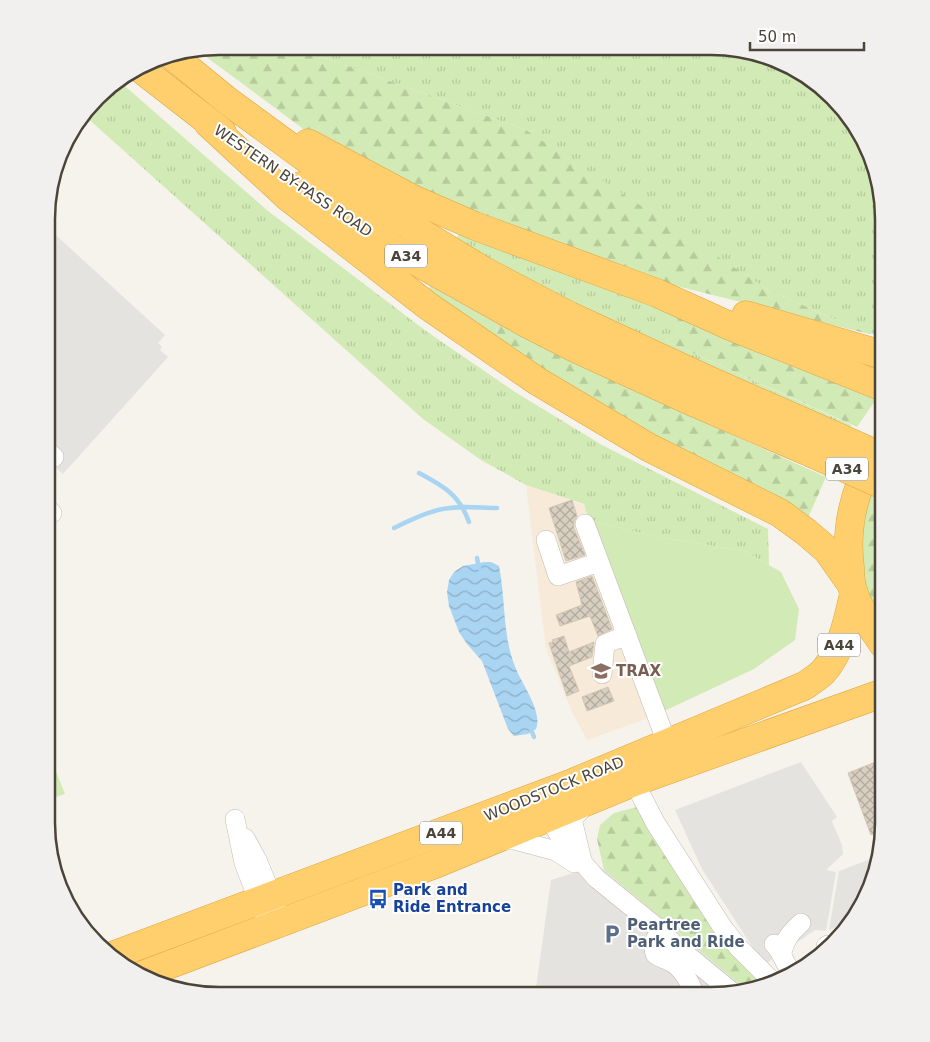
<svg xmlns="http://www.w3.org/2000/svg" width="930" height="1042" font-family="'DejaVu Sans',sans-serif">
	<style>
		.commercial { fill: #f7ead8 }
		.grass { fill: url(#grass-tufts) }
		.forest { fill: url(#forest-firs) }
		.green { fill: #d2eab5 }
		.parking { fill: #e5e3e0 }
		.water { fill: url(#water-waves) }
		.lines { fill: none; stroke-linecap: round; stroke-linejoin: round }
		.stream { stroke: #a9d4f2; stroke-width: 4.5 }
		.building { fill: url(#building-cross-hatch); stroke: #d3c7b4 }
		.minor-casing { stroke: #c2bbae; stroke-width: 20 }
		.highway-casing { stroke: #e0a43c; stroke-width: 29 }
		.minor { stroke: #fff; stroke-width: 19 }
		.highway { stroke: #ffcf6e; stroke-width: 28 }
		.highway-bridge-casing { stroke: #e0a43c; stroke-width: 29; stroke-linecap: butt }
		.highway-bridge { stroke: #ffcf6e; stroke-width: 28 }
		.labels { text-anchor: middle; stroke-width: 4; stroke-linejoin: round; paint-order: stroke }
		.shield { fill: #fff; stroke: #817c74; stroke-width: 1 }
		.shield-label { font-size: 14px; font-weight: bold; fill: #4b4439 }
		.street-label { font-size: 15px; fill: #4b4439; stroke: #fff }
		.education-label { font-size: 15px; font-weight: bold; fill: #785e54; stroke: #fff; text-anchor: start }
		.transit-label { font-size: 15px; font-weight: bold; fill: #164399; stroke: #fff; text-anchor: start }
		.service-label { font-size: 15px; font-weight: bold; fill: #4e5e75; stroke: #fff; text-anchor: start }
		.rim { fill: none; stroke: #4b4439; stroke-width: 2.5 }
	</style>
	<defs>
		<pattern id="grass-tufts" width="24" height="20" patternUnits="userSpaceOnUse" patternTransform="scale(1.25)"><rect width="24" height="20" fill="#d2eab5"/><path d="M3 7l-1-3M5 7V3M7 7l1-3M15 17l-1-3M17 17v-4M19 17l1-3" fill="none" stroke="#b6ca9c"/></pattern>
		<pattern id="forest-firs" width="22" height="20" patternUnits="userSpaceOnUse" patternTransform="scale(1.25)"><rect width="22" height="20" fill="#d2eab5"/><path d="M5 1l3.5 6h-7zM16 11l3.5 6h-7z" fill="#b6ca9c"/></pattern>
		<pattern id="water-waves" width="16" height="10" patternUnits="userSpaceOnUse" patternTransform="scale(1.25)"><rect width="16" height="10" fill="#a9d4f2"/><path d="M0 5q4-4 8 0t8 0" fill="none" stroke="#8caec5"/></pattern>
		<pattern id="building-cross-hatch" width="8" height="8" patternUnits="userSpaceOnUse" patternTransform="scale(1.25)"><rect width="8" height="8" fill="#d8cfc1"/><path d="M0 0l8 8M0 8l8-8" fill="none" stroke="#b1aa9e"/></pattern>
	</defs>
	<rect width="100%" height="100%" fill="#f6f3ec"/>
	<g class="commercial">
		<path d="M47 477 56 485 52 513 47 518Z"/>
		<path d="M526 485 584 505 657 715 587 740 573 714 546 649Z"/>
	</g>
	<g class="grass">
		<path d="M292 46 733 48 807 75 855 123 883 208V334H869L768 290 617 192 526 130Z"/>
		<path d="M119 81 268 211 426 331 515 392 602 445 768 529 769 565 744 551 653 536 589 520 584 504 526 485 481 460 423 419 84 115 105 89Z"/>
		<path d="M462 229 534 256 675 316 683 326 675 337 666 341 851 425 850 429 680 358 455 241Z"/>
	</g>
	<g class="forest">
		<path d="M219 46H292L526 130 768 290 869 334 632 275 441 198 306 131 197 50Z"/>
		<path d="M675 316 877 398 857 427 666 341 675 337 683 326Z"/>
		<path d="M496 323 706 423 826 477 808 518 712 470 491 339 497 336Z"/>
		<path d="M868 494 883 501V619C871 601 861 579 860 557 859 541 866 511 868 494Z"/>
		<path d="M644 805 702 897 778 976 744 988 604 870 597 839 600 825 614 813Z"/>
	</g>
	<g class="green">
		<path d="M430 286 496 323 497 336 491 339 426 294Z"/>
		<path d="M589 520 653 536 744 551 781 572 799 609 795 640 754 669 662 712Z"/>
		<path d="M47 749 65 794 47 800Z"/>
	</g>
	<g class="parking">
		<path d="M48 228 165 335 158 343 162 347 160 350 168 357 63 474 47 460Z"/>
		<path d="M801 762 837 817 832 821 842 845 843 854 826 870 836 872 826 931 815 930 764 965 702 869 675 810Z"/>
		<path d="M876 857 860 910 848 922 829 930 839 871Z"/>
		<path d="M598 865 744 988 722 995H535L551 880Z"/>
	</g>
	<path class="water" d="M485 562H491L499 566C506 601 502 636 516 669 522 684 543 712 536 729L528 734 514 736 508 729 482 661 467 644 459 632 449 606 447 592 449 580 454 572 463 566Z"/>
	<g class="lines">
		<g class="stream">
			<path d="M419 473C443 486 459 494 469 522"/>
			<path d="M394 528C408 521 422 514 438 510 457 505 478 508 497 508"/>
			<path d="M477 558 479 568"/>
			<path d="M530 727 534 737"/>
		</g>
	</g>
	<g class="building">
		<path d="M572 500 577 516 574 522V528L585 555 566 561 549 508Z"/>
		<path d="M592 576 612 629 598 636 590 616 560 626 556 615 582 605 576 582Z"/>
		<path d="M564 636 569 652 594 642 592 657 569 666 579 691 567 696 549 643 553 642 552 640Z"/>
		<path d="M608 687 614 701 587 711 582 697Z"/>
		<path d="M883 759V830L871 835 848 773Z"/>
	</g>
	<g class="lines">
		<defs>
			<g id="minor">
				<path d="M47 451 54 457"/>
				<path d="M47 508 52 513"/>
				<path d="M585 524 667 743"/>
				<path d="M546 540 558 576 599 562"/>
				<path d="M602 674 605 644 627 635"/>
				<path d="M634 782 656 824 723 928 739 948 770 979"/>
				<path d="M542 808 562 839 596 878 660 930 675 945 732 992"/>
				<path d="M235 819 244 863 263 912"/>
				<path d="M245 838 257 860 276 906"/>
				<path d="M500 840H515L556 851 574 863"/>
				<path d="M582 860 572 819 588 803"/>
				<path d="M660 930 653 944 655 954C660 958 663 958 669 961 680 965 692 984 694 995"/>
				<path d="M774 944C783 953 784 964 792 972"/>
				<path d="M826 946 828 945"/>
				<path d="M782 952C785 939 791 932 801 923"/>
			</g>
			<g id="highway">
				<path d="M170 54 229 102 341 184 484 271 570 316 706 379 829 433"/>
				<path d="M141 69 222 132"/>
				<path d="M208 123 288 197 428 306 537 381 648 447 780 513 806 532 827 550 851 584"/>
				<path d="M308 143 413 199 475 226 657 293 730 326 883 387"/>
				<path d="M301 186 394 249 526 323 577 349 695 403 811 453"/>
				<path d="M746 315 883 355"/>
				<path d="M875 455C854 489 845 528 850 567 850 576 851 585 854 594 861 612 872 628 883 644"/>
				<path d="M114 955 572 783 804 686C810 682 818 677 823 672 842 651 848 619 854 593"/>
				<path d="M142 975 433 865 634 782 883 693"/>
			</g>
		</defs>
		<use href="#minor" class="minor-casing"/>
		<use href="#highway" class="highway-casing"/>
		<use href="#minor" class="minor"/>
		<use href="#highway" class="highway"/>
		<defs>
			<g id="highway-bridge">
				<path d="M829 433 883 457"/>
				<path d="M811 453 883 485"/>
			</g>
		</defs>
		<use href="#highway-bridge" class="highway-bridge-casing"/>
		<use href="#highway-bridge" class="highway-bridge"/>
	</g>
	<defs>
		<symbol id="university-bare" viewBox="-9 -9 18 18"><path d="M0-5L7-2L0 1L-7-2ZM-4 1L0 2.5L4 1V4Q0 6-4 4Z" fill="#8d6e63" stroke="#fff" stroke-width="2.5" paint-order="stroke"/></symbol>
		<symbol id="bus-bare" viewBox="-9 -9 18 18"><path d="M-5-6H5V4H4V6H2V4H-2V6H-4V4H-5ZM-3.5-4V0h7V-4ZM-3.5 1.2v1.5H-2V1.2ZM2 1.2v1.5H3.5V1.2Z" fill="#1a4fb4" stroke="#fff" stroke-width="2.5" paint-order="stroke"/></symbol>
		<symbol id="parking-bare" viewBox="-9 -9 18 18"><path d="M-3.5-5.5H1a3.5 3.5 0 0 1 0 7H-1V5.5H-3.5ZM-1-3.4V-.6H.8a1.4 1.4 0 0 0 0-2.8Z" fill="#5c6f8a" stroke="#fff" stroke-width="2.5" paint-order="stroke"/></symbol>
	</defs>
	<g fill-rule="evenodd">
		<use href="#university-bare" x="587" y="657" width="28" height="28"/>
		<use href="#bus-bare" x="364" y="885" width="28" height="28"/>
		<use href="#parking-bare" x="598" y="920" width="28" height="28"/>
	</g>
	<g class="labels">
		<g class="shield">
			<rect x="385" y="244.5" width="42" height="23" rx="4"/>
			<rect x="826" y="457.5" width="42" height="23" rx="4"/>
			<rect x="818" y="633.5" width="42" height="23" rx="4"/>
			<rect x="420" y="821.5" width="42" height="23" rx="4"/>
		</g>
		<g class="shield-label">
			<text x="406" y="261">A34</text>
			<text x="847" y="474">A34</text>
			<text x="839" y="650">A44</text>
			<text x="441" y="838">A44</text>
		</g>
		<g class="street-label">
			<text transform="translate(293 181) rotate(34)" y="5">WESTERN BY-PASS ROAD</text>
			<text transform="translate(554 789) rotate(-22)" y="5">WOODSTOCK ROAD</text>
		</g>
		<g class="education-label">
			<text x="616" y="676">TRAX</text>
		</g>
		<g class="transit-label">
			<text x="393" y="895">Park and<tspan x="393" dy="17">Ride Entrance</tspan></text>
		</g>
		<g class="service-label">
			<text x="627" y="930">Peartree<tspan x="627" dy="17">Park and Ride</tspan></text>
		</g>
	</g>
	<path d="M0 0H930V1042H0ZM219 55H711A164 164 0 0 1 875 219V823A164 164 0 0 1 711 987H219A164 164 0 0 1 55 823V219A164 164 0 0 1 219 55Z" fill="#f1f0ef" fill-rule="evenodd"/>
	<path class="rim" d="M219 55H711A164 164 0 0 1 875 219V823A164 164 0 0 1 711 987H219A164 164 0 0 1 55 823V219A164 164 0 0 1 219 55Z"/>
	<path d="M750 42v8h114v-8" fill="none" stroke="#4b4439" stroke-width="2.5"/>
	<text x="758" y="42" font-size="15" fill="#4b4439" stroke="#ffffff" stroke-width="4" paint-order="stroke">50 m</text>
</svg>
